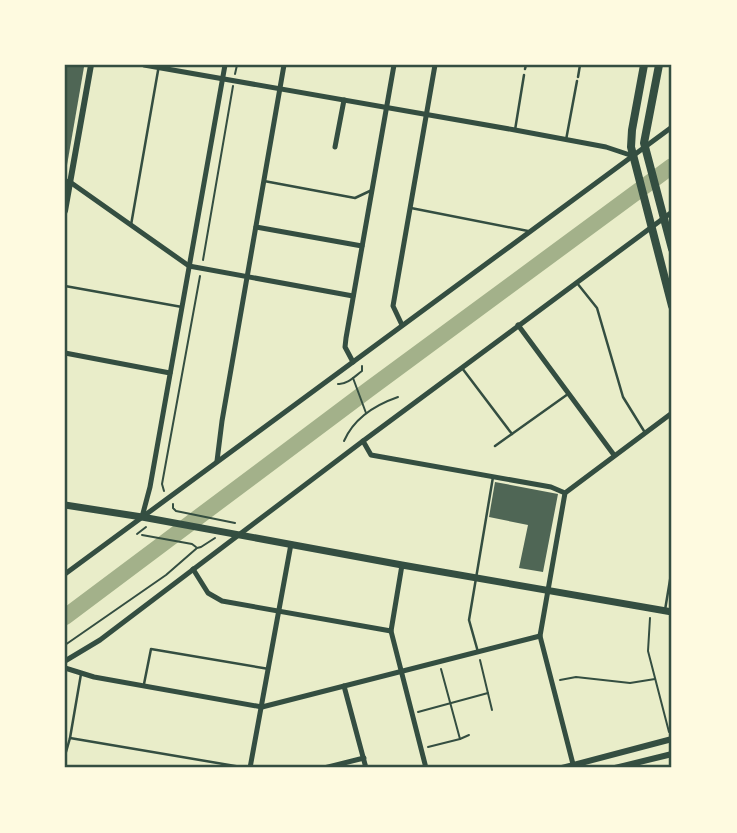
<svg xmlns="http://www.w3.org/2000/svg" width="737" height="833" font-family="Rubik,sans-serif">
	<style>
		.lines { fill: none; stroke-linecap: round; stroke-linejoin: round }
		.river { stroke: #a3b18a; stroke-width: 16 }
		.building { fill: #4f6655 }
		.path { stroke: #344e41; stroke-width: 2 }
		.service { stroke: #344e41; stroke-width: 2.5 }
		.minor { stroke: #344e41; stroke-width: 5 }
		.tertiary { stroke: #344e41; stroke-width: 6 }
		.secondary { stroke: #344e41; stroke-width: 7 }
		.primary { stroke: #344e41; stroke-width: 8 }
		.neatline { fill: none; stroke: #344e41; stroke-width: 2.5 }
	</style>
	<rect width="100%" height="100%" fill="#e9edc9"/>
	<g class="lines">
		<path class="river" d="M65 617 368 390 672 166"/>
	</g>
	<g class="building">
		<path d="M65 65H83L84 67 66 171H65Z"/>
		<path d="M495 482 558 494 543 572 519 568 528 525 489 517Z"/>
	</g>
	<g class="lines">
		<g class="path">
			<path d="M235 74 237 65"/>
			<path d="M203 260 233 86"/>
			<path d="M353 378 366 413"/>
			<path d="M338 384C347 385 355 376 362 371V366"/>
			<path d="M344 441C354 418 375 405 398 397"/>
			<path d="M164 491 162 484 200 276"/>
			<path d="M173 504V508L176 511 235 523"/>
			<path d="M137 534 146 527"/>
			<path d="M142 535 192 544 196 547"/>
			<path d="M650 618 648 651 669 732"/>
			<path d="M65 645 166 575 197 548 201 547 215 538"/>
			<path d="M480 660 492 710"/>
			<path d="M441 669 460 739"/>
			<path d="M560 680 576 677 630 683 655 679"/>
			<path d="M418 712 488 693"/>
			<path d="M428 747 460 739 469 735"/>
		</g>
		<g class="service">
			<path d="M525 69 526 65"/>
			<path d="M578 77 580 65"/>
			<path d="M515 130 524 75"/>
			<path d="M566 140 577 81"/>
			<path d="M264 181 355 198 372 190"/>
			<path d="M411 208 528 231"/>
			<path d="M131 225 159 65"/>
			<path d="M577 283 597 308 623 397 644 431"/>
			<path d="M65 286 182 307"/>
			<path d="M462 368 512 434"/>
			<path d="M495 446 568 394"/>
			<path d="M665 610 672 568"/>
			<path d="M478 652 469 620 493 477"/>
			<path d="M144 684 151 649 269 669"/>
			<path d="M70 738 247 768"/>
			<path d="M66 752 70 738 81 674"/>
		</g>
		<g class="minor">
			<path d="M144 65 515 130 606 147 633 156"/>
			<path d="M335 147 344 100"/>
			<path d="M65 181 70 182 189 266 353 296"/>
			<path d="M256 227 362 246"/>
			<path d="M402 325 393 306 435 65"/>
			<path d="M518 325 614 455"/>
			<path d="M65 353 170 373"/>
			<path d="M353 362 345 347 346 338 394 65"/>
			<path d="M363 441 371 455 551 487 565 493"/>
			<path d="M217 461 222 421 284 65"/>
			<path d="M142 517 150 487 225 65"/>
			<path d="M402 565 391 631 426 768"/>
			<path d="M193 569 208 593 222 601 391 631"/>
			<path d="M65 574 672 127"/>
			<path d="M65 661 100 640 363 441 672 212"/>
			<path d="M65 668 94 677 262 707 540 636"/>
			<path d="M344 686 366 768"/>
			<path d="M250 768 291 544"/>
			<path d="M324 768 364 758"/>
			<path d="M574 768 540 636 565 493 672 413"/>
		</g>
		<g class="tertiary">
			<path d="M65 211 91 65"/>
			<path d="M562 768 672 739"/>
			<path d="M615 768 672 754"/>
		</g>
		<path class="secondary" d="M65 505 142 517 402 565 672 612"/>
		<g class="primary">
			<path d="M644 65 632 130 631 147 672 306"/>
			<path d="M659 65 644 143 672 249"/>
		</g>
	</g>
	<rect width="737" height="833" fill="none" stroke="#fefae0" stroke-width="133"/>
	<rect x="66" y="66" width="604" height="700" class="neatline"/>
</svg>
